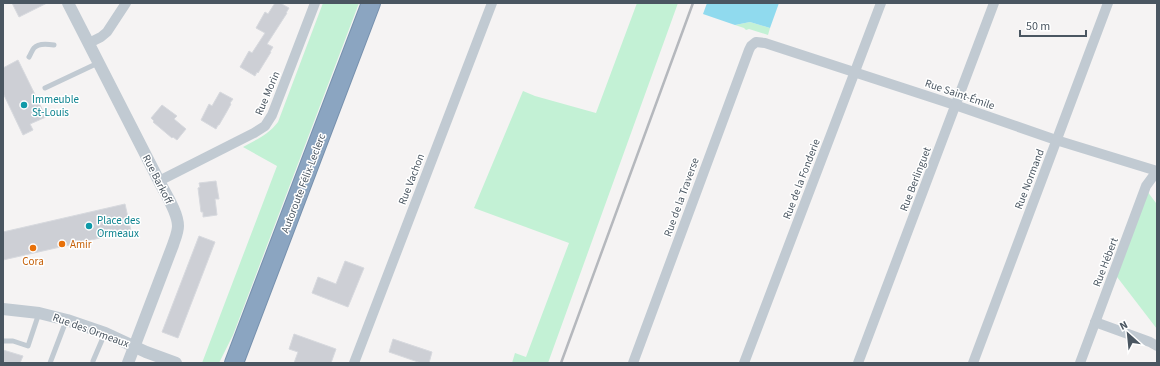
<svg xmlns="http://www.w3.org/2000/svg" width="1160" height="366" font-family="'Source Sans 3',sans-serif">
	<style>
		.green { fill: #c3f1d5 }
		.water { fill: #90daee }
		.building { fill: #cdcfd5; stroke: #d7d9de }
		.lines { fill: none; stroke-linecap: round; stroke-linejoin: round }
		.motorway-casing { stroke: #7690ad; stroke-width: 20 }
		.service { stroke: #c1cad2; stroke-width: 5 }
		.minor { stroke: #c1cad2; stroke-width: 10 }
		.tertiary { stroke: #c1cad2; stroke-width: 12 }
		.motorway { stroke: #8ba5c1; stroke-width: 18 }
		.rail { stroke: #b5b8bd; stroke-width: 2.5 }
		.culture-dot { fill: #0f9aa8; stroke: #fff; stroke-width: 1.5 }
		.food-dot { fill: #e8710a; stroke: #fff; stroke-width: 1.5 }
		.labels { text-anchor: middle; stroke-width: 3; stroke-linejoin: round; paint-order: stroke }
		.street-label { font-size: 11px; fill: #4a5661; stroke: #fff }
		.culture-label { font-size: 11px; fill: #0d838f; stroke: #fff; text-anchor: start }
		.food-label { font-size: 11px; fill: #c56008; stroke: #fff; text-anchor: start }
	</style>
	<rect width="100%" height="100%" fill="#f5f3f3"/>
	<g class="green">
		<path d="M323 3H359L233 335 219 363H202L277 166 243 147C256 140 269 134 278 122Z"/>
		<path d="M637 3H678L548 363H512L515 353 526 357 569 243 474 208 523 91 535 96 596 113Z"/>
		<path d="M750 22 770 28 768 35 749 29 746 30 744 28 735 25Z"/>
		<path d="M1147 191 1156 203 1157 202V329L1114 273Z"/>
	</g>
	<path class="water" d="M707 3H779L770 28 750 22 735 25 703 14Z"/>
	<g class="building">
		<path d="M12 3H47L19 17Z"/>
		<path d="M275 3H280L289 8 286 13H287L267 44 273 47 270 52H271L258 73 257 72 255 76 240 67 249 51 252 53 265 33 256 28 265 12 268 14Z"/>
		<path d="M18 60 46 117 30 124 33 130 23 135 3 93V68Z"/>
		<path d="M220 92 233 99 230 103 231 104 226 113 219 125H218L216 129 201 120 209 104 212 106Z"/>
		<path d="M162 105 177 116 174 119 186 129 177 140 173 137 172 138 153 122 154 121 151 118Z"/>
		<path d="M216 181 219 199H215L217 215 203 217V212H201L198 188 200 187 199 183Z"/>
		<path d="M125 204 131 231 3 260V232Z"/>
		<path d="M199 236 215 242 178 338 162 332Z"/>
		<path d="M345 261 364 268 348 307 312 293 318 277 336 284Z"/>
		<path d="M294 334 336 349 331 363H294L298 352 289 349Z"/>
		<path d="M393 339 432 352 429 363H421L389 352Z"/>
		<path d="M3 350 23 356 20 363H3Z"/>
	</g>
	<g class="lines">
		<defs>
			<path id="motorway" d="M234 363 371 3"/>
		</defs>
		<use href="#motorway" class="motorway-casing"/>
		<g class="service">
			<path d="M29 57C31 54 32 50 34 48 38 43 48 44 54 45"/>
			<path d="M45 88 98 63"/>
			<path d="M3 341H13L28 346 39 313"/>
			<path d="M93 361 105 333"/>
			<path d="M50 363 66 321"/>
		</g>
		<g class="minor">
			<path d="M89 43 101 37 107 32 126 3"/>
			<path d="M159 181 254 133 265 126 272 115 315 3"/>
			<path d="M1095 322 1150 342 1157 346"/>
			<path d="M354 363 492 3"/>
			<path d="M633 363 749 50 751 46 756 42 765 43 955 105 1056 140 1157 171"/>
			<path d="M744 363 881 3"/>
			<path d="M858 363 994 3"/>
			<path d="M973 363 1108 3"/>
			<path d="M1080 363 1146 186 1157 171"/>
		</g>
		<g class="tertiary">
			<path d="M68 3 159 181C165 193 178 212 178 226 178 232 175 239 173 245L128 363"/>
			<path d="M3 309 39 313 67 320 105 333 146 352 176 363"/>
		</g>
		<use href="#motorway" class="motorway"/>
		<path class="rail" d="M561 363 693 3"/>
	</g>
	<g class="culture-dot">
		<circle cx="24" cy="105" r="4"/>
		<circle cx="89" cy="226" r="4"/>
	</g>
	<g class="food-dot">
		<circle cx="62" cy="244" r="4"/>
		<circle cx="33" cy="248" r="4"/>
	</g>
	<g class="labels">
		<g class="street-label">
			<text transform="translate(267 93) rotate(-67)" y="4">Rue Morin</text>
			<text transform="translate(960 94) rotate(19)" y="4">Rue Saint-Émile</text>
			<text transform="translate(158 179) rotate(63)" y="4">Rue Barkoff</text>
			<text transform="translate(411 179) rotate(-69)" y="4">Rue Vachon</text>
			<text transform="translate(801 179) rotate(-69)" y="4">Rue de la Fonderie</text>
			<text transform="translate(915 179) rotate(-69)" y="4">Rue Berlinguet</text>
			<text transform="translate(1029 179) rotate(-69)" y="4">Rue Normand</text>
			<text transform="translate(303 183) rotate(-69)" y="4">Autoroute Félix-Leclerc</text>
			<text transform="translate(681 197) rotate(-70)" y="4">Rue de la Traverse</text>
			<text transform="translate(1105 262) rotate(-69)" y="4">Rue Hébert</text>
			<text transform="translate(91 330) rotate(20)" y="4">Rue des Ormeaux</text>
		</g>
		<g class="culture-label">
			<text x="32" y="103">Immeuble<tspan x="32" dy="13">St-Louis</tspan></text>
			<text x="97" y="224">Place des<tspan x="97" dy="13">Ormeaux</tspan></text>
		</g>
		<g class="food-label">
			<text x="70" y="248">Amir</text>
			<text x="33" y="265" text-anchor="middle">Cora</text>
		</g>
	</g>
	<rect width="1160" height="366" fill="none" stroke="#4a5661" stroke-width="8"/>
	<g transform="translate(1128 334) rotate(333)" stroke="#ffffff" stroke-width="3" paint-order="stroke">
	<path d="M0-3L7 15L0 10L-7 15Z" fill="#4a5661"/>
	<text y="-6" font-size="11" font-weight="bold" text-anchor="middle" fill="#4a5661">N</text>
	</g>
	<path d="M1020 30v6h66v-6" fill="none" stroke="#4a5661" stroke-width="2"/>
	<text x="1026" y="30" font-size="12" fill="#4a5661" stroke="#ffffff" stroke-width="3" paint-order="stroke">50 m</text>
</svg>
